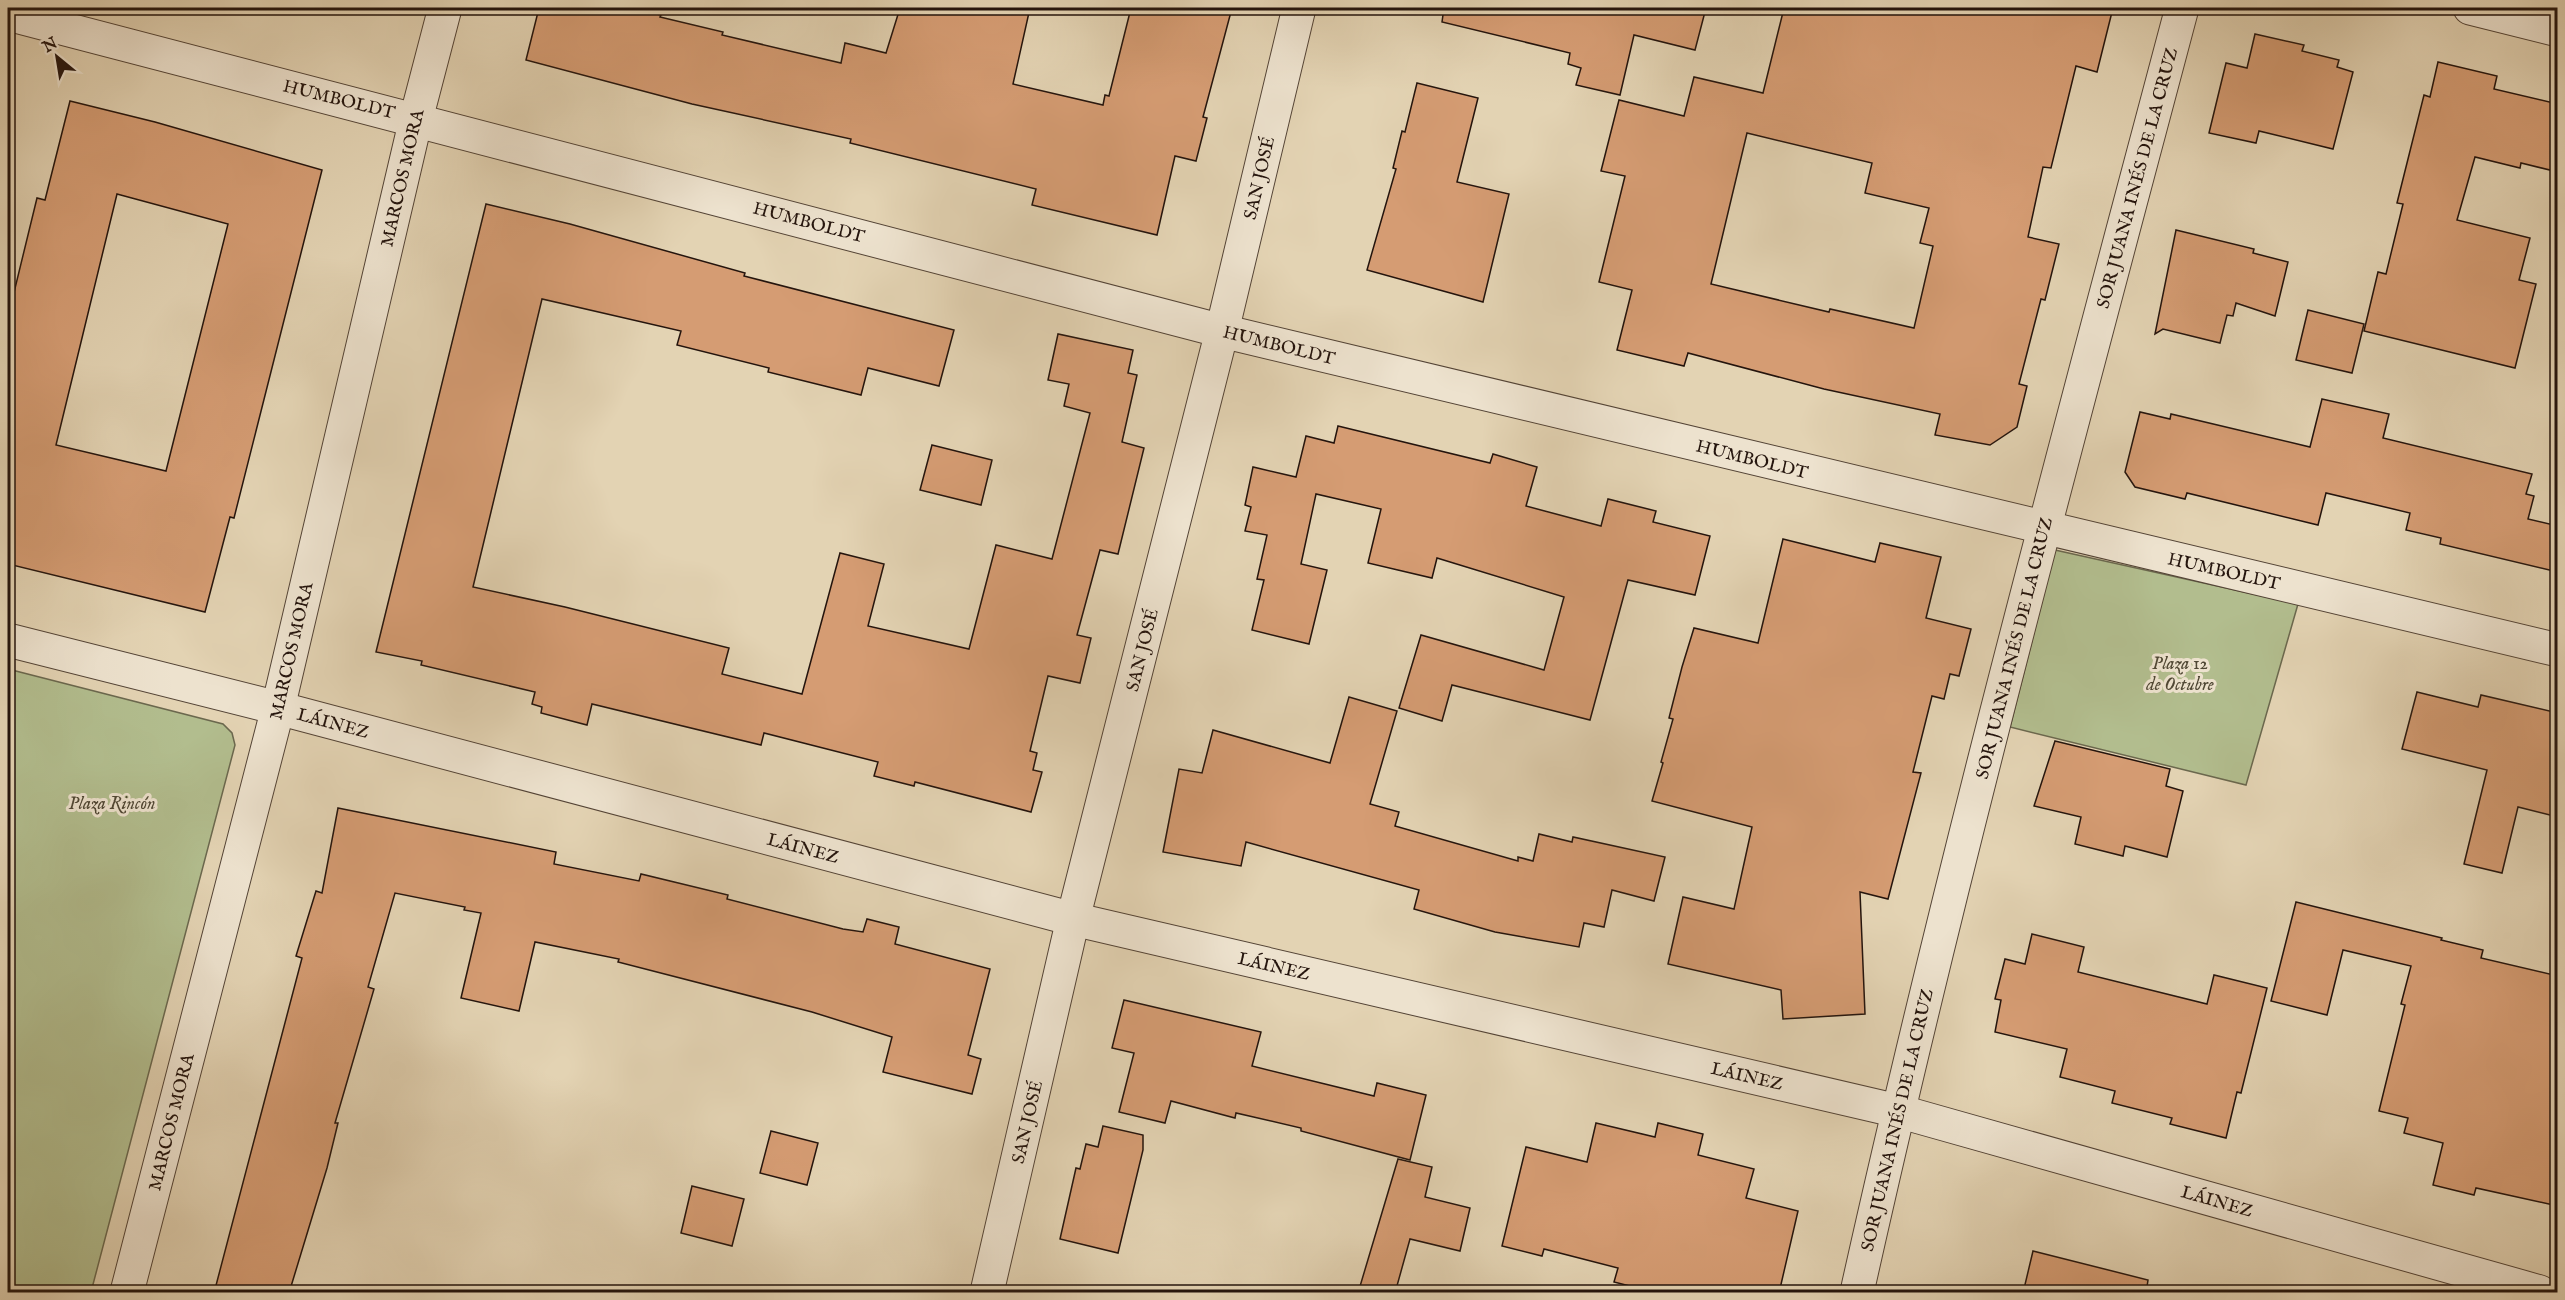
<svg xmlns="http://www.w3.org/2000/svg" width="2565" height="1300" font-family="'IM FELL English',serif">
	<style>
		.green { fill: #b2bd8e; stroke: #6b684e; stroke-width: 1.5 }
		.building { fill: #d59c73; stroke: #24140d; stroke-width: 1.5; fill-rule: evenodd }
		.lines { fill: none; stroke-linecap: round; stroke-linejoin: round }
		.street-casing { stroke: #544436; stroke-width: 35 }
		.street { stroke: #ede2ce; stroke-width: 33 }
		.labels { text-anchor: middle; stroke-width: 6; stroke-linejoin: round; paint-order: stroke }
		.street-label { font-size: 18px; fill: #24140d; stroke: #ede2ce }
		.park-label { font-size: 18px; font-style: italic; fill: #4f4734; stroke: #ede2ce }
	</style>
	<rect width="100%" height="100%" fill="#e3d3b3"/>
	<filter id="stains"><feTurbulence type="fractalNoise" baseFrequency=".00333" numOctaves="4"/><feColorMatrix values="0 0 0 0 .2 0 0 0 0 .09 0 0 0 0 .02 0 0 0 .5 -.17"/></filter>
	<radialGradient id="worn" r=".72"><stop offset=".6" stop-color="#630" stop-opacity="0"/><stop offset="1" stop-color="#630" stop-opacity=".3"/></radialGradient>
	<g class="green">
		<path d="M2055 550 2298 604 2246 785 2010 727Z"/>
		<path d="M8 669 223 724 232 733 235 745 91 1292H8Z"/>
	</g>
	<g class="building">
		<path d="M539 8H631L661 15 660 17 723 32 722 35 841 63 845 43 886 53 900 8H1030L1013 84 1103 105 1105 95 1109 96 1131 8H1232L1203 117 1207 118 1196 161 1175 156 1157 235 1032 205 1036 189 850 143 851 139 692 104 526 60Z"/>
		<path d="M1444 8H1706L1695 50 1634 35 1620 95 1576 85 1581 68 1568 64 1570 53 1442 22Z"/>
		<path d="M1784 8H2113L2097 72 2076 66 2051 168 2043 167 2028 237 2059 244 2045 300 2041 299 2019 384 2027 386 2017 427 1990 445 1935 435 1940 414 1824 389 1688 353 1684 366 1617 350 1632 290 1599 282 1625 176 1601 171 1619 100 1684 116 1694 77 1763 93ZM1747 133 1872 163 1865 193 1929 208 1920 243 1933 246 1914 328 1830 309 1829 312 1711 284Z"/>
		<path d="M2255 34 2304 45 2302 51 2339 60 2337 67 2353 72 2333 149 2259 131 2256 143 2209 133 2226 63 2247 68Z"/>
		<path d="M2438 62 2497 76 2494 89 2558 104V172L2521 163 2520 168 2475 157 2457 220 2530 238 2519 280 2536 284 2515 368 2364 331 2378 272 2386 274 2403 204 2397 203 2424 95 2430 97Z"/>
		<path d="M1417 83 1478 98 1457 182 1509 194 1483 302 1367 270 1396 169 1393 168 1402 131 1405 132Z"/>
		<path d="M70 101 155 122 322 170 234 518 230 517 205 612 8 564V317L37 198 45 200ZM117 194 228 224 166 471 56 445Z"/>
		<path d="M486 204 570 224 745 273 744 276 954 330 939 386 868 368 861 395 768 372 769 368 677 345 681 331 542 299 473 587 565 607 729 648 722 674 802 694 840 553 884 564 868 626 969 649 996 545 1052 559 1090 413 1064 406 1069 384 1048 380 1058 334 1133 350 1128 373 1137 375 1122 442 1144 448 1118 554 1100 550 1077 635 1091 638 1080 683 1048 676 1030 751 1037 753 1033 770 1042 772 1031 812 915 782 914 786 874 776 878 762 764 733 761 745 592 704 587 725 541 713 542 707 532 704 535 692 421 665 422 661 376 652Z"/>
		<path d="M2176 230 2254 249 2253 253 2288 262 2275 316 2236 303 2233 316 2227 315 2220 343 2163 329 2155 334Z"/>
		<path d="M2308 310 2364 324 2352 373 2296 360Z"/>
		<path d="M2322 399 2389 414 2383 438 2532 474 2526 494 2534 496 2528 519 2558 526V572L2440 544 2441 538 2406 530 2410 513 2326 493 2318 525 2187 493 2185 499 2135 487 2125 472 2140 412 2170 419 2171 414 2310 447Z"/>
		<path d="M1338 426 1490 463 1493 454 1537 467 1526 506 1601 526 1608 499 1656 511 1653 522 1710 536 1695 595 1628 580 1590 720 1452 685 1442 721 1399 708 1421 635 1544 670 1564 597 1437 558 1432 578 1368 563 1381 509 1316 494 1301 564 1327 570 1309 644 1252 630 1264 580 1257 579 1267 535 1245 531 1251 507 1245 505 1253 467 1296 477 1306 436 1334 443Z"/>
		<path d="M932 445 992 460 981 505 920 490Z"/>
		<path d="M1783 539 1875 562 1880 543 1941 557 1926 618 1971 629 1959 676 1950 674 1944 699 1932 696 1913 772 1921 773 1888 899 1860 892 1865 1014 1783 1019 1781 990 1668 964 1683 897 1734 909 1752 827 1652 801 1663 763 1661 762 1673 719 1669 718 1682 667 1694 628 1758 643Z"/>
		<path d="M2417 692 2478 707 2481 695 2558 713V817L2518 807 2502 873 2464 864 2487 770 2402 749Z"/>
		<path d="M1349 697 1397 711 1370 804 1399 812 1395 826 1518 861V857L1533 861 1539 834 1572 842 1573 837 1665 857 1654 901 1612 890 1604 927 1584 923 1579 947 1495 932 1414 909 1419 890 1246 842 1241 866 1163 852 1179 769 1202 773 1213 730 1330 763Z"/>
		<path d="M2055 741 2170 769 2166 786 2183 791 2167 857 2125 846 2123 856 2075 844 2081 817 2034 806Z"/>
		<path d="M338 808 556 852 554 864 639 881 641 874 728 895 727 899 843 929 863 932 867 919 899 927 895 944 990 969 968 1055 981 1059 972 1094 883 1072 892 1037 812 1012 618 962 619 959 535 942 519 1011 461 998 481 913 464 910 465 907 395 893 368 987 374 989 335 1123H338L327 1168 289 1293H214L302 958 296 956 316 891 322 893Z"/>
		<path d="M2296 902 2442 938 2441 940 2483 950 2481 958 2558 976V1206L2476 1188 2474 1195 2433 1185 2443 1143 2404 1133 2408 1118 2379 1111 2405 1005 2401 1004 2411 966 2343 950 2327 1015 2271 1001Z"/>
		<path d="M2032 934 2084 947 2078 972 2207 1004 2214 975 2267 988 2241 1093 2237 1092 2226 1138 2170 1124 2172 1118 2112 1103 2115 1091 2060 1077 2067 1049 1995 1032 2001 1000 1995 999 2005 959 2025 964Z"/>
		<path d="M1124 1000 1261 1032 1252 1066 1374 1096 1377 1083 1426 1095 1410 1160 1301 1131V1128L1236 1113 1235 1118 1171 1101 1165 1123 1119 1112 1134 1053 1112 1048Z"/>
		<path d="M1596 1123 1655 1137 1658 1123 1703 1134 1698 1155 1754 1169 1746 1198 1798 1211 1779 1293H1657L1614 1282 1618 1268 1544 1249 1542 1256 1502 1246 1526 1147 1587 1162Z"/>
		<path d="M1103 1126 1143 1135V1150L1118 1253 1060 1239 1076 1168 1080 1169 1086 1144 1098 1147Z"/>
		<path d="M771 1131 818 1143 807 1185 760 1173Z"/>
		<path d="M1398 1159 1432 1167 1425 1197 1470 1208 1460 1251 1410 1239 1395 1293H1358Z"/>
		<path d="M692 1186 744 1199 732 1246 681 1233Z"/>
		<path d="M2033 1251 2148 1280 2146 1293H2023Z"/>
	</g>
	<g class="lines">
		<defs>
			<g id="street">
				<path d="M2470 8 2558 30"/>
				<path d="M8 14 1222 331 2558 650"/>
				<path d="M8 640 278 708 1073 919 1898 1111 2540 1292"/>
				<path d="M127 1292 278 708 416 119 445 8"/>
				<path d="M987 1292 1073 919 1222 331 1299 8"/>
				<path d="M1857 1292C1953 861 2069 434 2182 8"/>
			</g>
		</defs>
		<use href="#street" class="street-casing"/>
		<use href="#street" class="street"/>
	</g>
	<g class="labels">
		<g class="street-label">
			<text transform="translate(339 99) rotate(14)" y="6">HUMBOLDT</text>
			<text transform="translate(402 178) rotate(-77)" y="6">MARCOS MORA</text>
			<text transform="translate(1259 178) rotate(-77)" y="6">SAN JOSÉ</text>
			<text transform="translate(2137 178) rotate(-75)" y="6">SOR JUANA INÉS DE LA CRUZ</text>
			<text transform="translate(809 222) rotate(15)" y="6">HUMBOLDT</text>
			<text transform="translate(1279 345) rotate(14)" y="6">HUMBOLDT</text>
			<text transform="translate(1752 459) rotate(14)" y="6">HUMBOLDT</text>
			<text transform="translate(2224 571) rotate(13)" y="6">HUMBOLDT</text>
			<text transform="translate(2014 648) rotate(-76)" y="6">SOR JUANA INÉS DE LA CRUZ</text>
			<text transform="translate(1142 650) rotate(-76)" y="6">SAN JOSÉ</text>
			<text transform="translate(291 651) rotate(-77)" y="6">MARCOS MORA</text>
			<text transform="translate(333 723) rotate(15)" y="6">LÁINEZ</text>
			<text transform="translate(803 848) rotate(15)" y="6">LÁINEZ</text>
			<text transform="translate(1274 966) rotate(13)" y="6">LÁINEZ</text>
			<text transform="translate(1747 1076) rotate(13)" y="6">LÁINEZ</text>
			<text transform="translate(1897 1120) rotate(-77)" y="6">SOR JUANA INÉS DE LA CRUZ</text>
			<text transform="translate(171 1122) rotate(-76)" y="6">MARCOS MORA</text>
			<text transform="translate(1027 1122) rotate(-77)" y="6">SAN JOSÉ</text>
			<text transform="translate(2217 1201) rotate(16)" y="6">LÁINEZ</text>
		</g>
		<g class="park-label">
			<text x="2180" y="669">Plaza 12<tspan x="2180" dy="21">de Octubre</tspan></text>
			<text x="112" y="809">Plaza Rincón</text>
		</g>
	</g>
	<rect width="2565" height="1300" fill="none" stroke="#e3d3b3" stroke-width="30"/>
	<rect x="9" y="9" width="2547" height="1282" fill="none" stroke="#24140d" stroke-width="3"/>
	<rect x="15" y="15" width="2535" height="1270" fill="none" stroke="#24140d" stroke-width="1.5"/>
	<g transform="translate(57 57) rotate(330)" stroke="#ede2ce" stroke-width="4.5" paint-order="stroke">
	<path d="M0-4.5L10 22L0 15L-10 22Z" fill="#24140d"/>
	<text y="-9" font-size="16" font-weight="bold" text-anchor="middle" fill="#24140d">N</text>
	</g>
	<rect width="100%" height="100%" filter="url(#stains)"/>
	<rect width="100%" height="100%" fill="url(#worn)"/>
</svg>
